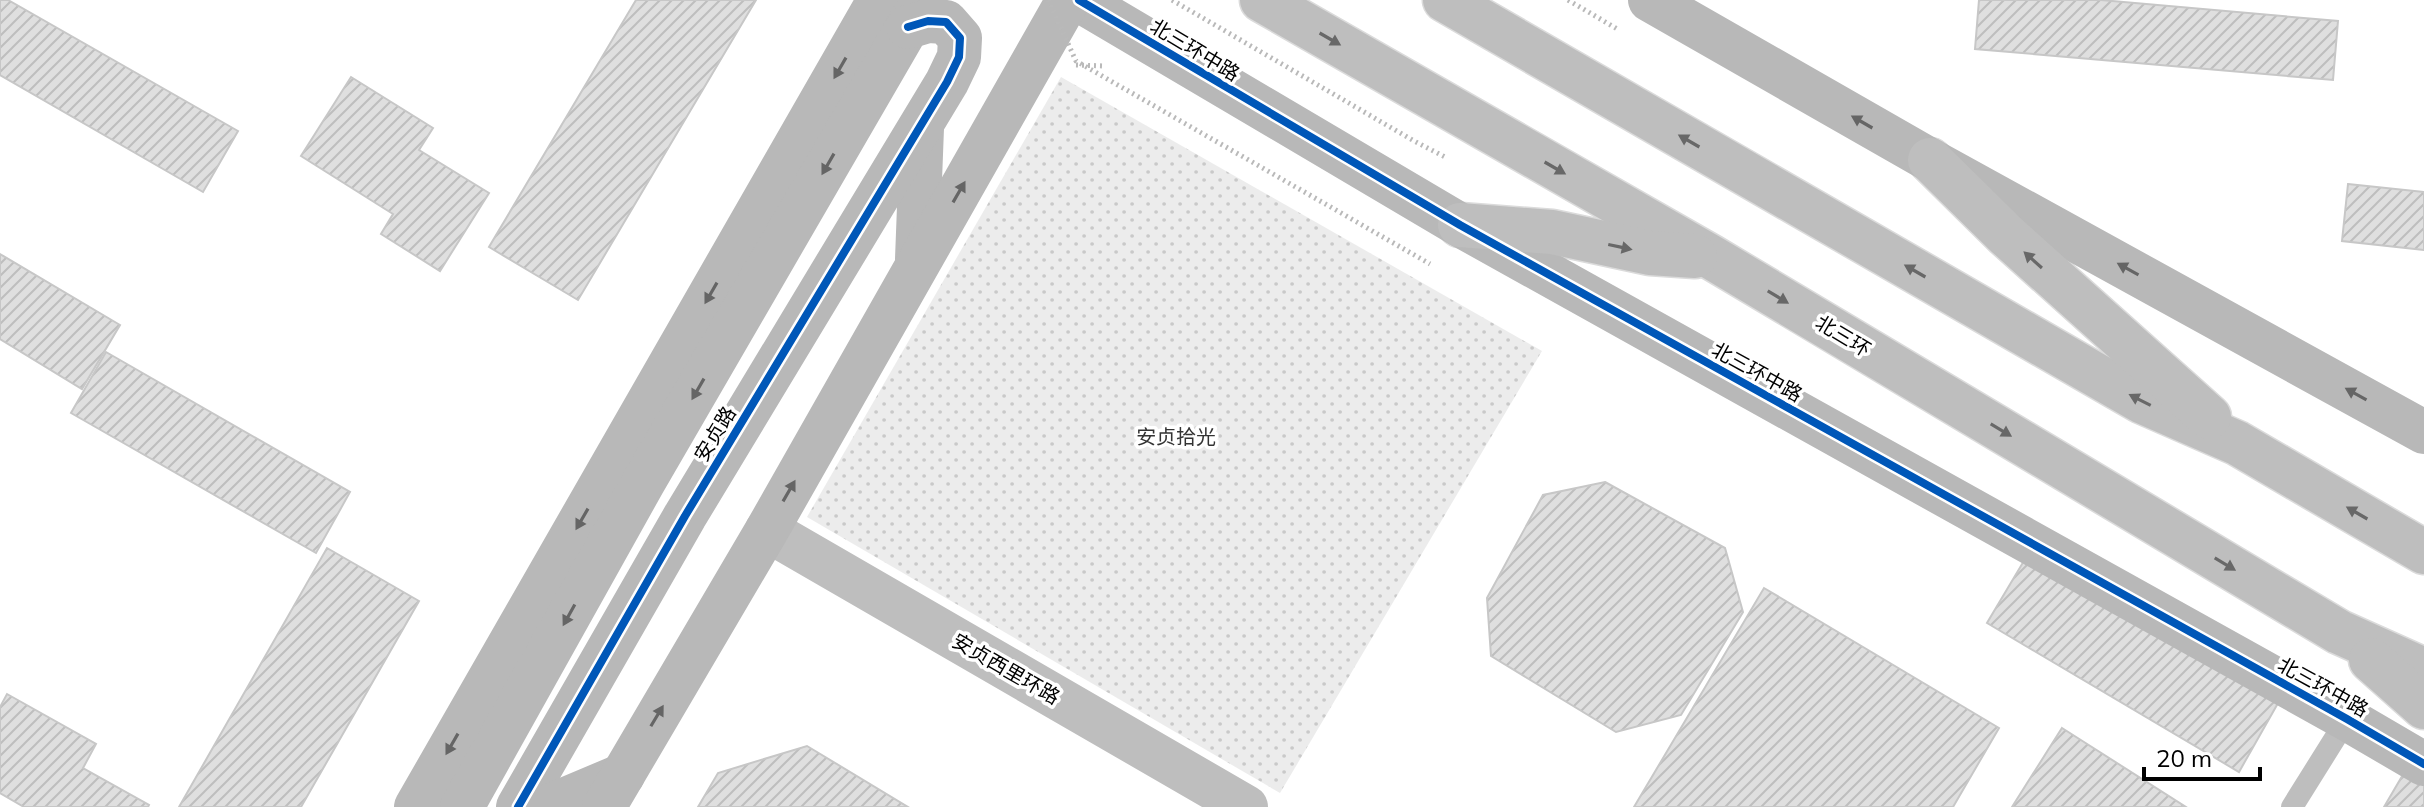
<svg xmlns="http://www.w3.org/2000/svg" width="2424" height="807" font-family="Mulish,'Noto Sans SC',sans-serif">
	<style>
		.park { fill: url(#park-dots) }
		.building { fill: url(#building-hatch); stroke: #c7c7c7; stroke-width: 2 }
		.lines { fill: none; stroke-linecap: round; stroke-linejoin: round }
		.highway-casing { stroke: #dbdbdb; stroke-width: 47 }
		.path { stroke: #b9b9b9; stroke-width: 5; stroke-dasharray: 2 4; stroke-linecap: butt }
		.lane { stroke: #bebebe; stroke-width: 22 }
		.street { stroke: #bebebe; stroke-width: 44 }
		.secondary { stroke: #b8b8b8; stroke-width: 44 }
		.highway { stroke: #bebebe; stroke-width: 44 }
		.path-bridge { stroke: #b9b9b9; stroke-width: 5; stroke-dasharray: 2 4; stroke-linecap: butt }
		.cycleway-casing { stroke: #fff; stroke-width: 13 }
		.cycleway { stroke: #0057b8; stroke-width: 8 }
		.oneway { fill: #686868 }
		.oneway2 { fill: #656565 }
		.labels { text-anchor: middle; stroke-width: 7; stroke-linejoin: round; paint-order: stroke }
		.street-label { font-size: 20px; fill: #000; stroke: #fff }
		.park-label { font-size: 20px; fill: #333; stroke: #fff }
	</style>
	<defs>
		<pattern id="park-dots" width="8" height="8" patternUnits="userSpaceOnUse" patternTransform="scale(2)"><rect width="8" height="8" fill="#ececec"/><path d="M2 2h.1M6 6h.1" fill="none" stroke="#c9c9c9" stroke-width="1.8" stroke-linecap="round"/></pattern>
		<pattern id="building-hatch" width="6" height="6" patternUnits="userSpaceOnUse" patternTransform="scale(2)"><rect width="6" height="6" fill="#dfdfdf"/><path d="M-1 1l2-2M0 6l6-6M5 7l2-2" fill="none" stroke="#bebebe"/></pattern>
	</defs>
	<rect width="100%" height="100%" fill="#fff"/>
	<path class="park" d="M1061 77 1542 351 1280 793 807 517Z"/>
	<g class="building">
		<path d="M0 0H8L238 131 203 192 0 75Z"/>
		<path d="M636 0H756L578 300 489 247Z"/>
		<path d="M1979 0H2101L2338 21 2333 80 1975 49Z"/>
		<path d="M351 77 433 128 419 150 489 193 440 271 381 234 393 214 301 156Z"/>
		<path d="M2348 184 2424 192V250L2342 241Z"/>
		<path d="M0 254 120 325 82 389 0 339Z"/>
		<path d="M106 352 350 492 316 553 71 413Z"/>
		<path d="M1605 482 1725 548 1743 612 1681 715 1616 732 1491 656 1487 598 1543 495Z"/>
		<path d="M327 548 419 601 301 807H179Z"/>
		<path d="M2031 549 2282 696 2239 772 1987 623Z"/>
		<path d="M1764 588 1999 728 1953 807H1634Z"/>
		<path d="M7 694 96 744 83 768 149 805 148 807H24L0 793V707Z"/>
		<path d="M2062 728 2186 807H2012Z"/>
		<path d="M807 746 908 807H698L718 773Z"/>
		<path d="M2404 773 2424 785V807H2384Z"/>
	</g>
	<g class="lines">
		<defs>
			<g id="highway">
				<path d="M1262 0 1711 257 2339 632 2424 670"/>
				<path d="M1445 0 2141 401 2237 443 2424 552"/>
				<path d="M1930 160 2006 235 2209 417"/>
				<path d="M1460 225 1552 232 1650 253 1695 256"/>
				<path d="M2371 660 2424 707"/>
			</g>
		</defs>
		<use href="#highway" class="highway-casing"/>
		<g class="path">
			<path d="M1172 0 1414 141 1447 158"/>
			<path d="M1568 0 1619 30"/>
			<path d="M1076 65 1105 66"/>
		</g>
		<path class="lane" d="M2292 807 2347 719"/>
		<path class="street" d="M767 530 1246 807"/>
		<g class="secondary">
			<path d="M1079 0 1460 225 2347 719 2424 764"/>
			<path d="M1650 0 1930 160 2424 432"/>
			<path d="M917 259 922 128"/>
			<path d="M416 807 879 0"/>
			<path d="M462 807 643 483 922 2"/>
			<path d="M518 807 685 516 947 82 959 57 960 38 946 22 928 21 908 27"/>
			<path d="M547 807 623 775"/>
			<path d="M604 807 767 530 1068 0"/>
		</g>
		<use href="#highway" class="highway"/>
		<path class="path-bridge" d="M1048 0 1076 61 1430 264"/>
		<defs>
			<g id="cycleway">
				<path d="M1079 0 1460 225 2347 719 2424 764"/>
				<path d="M518 807 685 516 947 82 959 57 960 38 946 22 928 21 908 27"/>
			</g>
		</defs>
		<use href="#cycleway" class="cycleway-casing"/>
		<use href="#cycleway" class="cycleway"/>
	</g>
	<defs><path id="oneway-solid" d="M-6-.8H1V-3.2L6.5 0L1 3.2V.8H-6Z" transform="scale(2)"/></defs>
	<g class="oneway">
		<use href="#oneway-solid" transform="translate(1330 39) rotate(30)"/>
		<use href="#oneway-solid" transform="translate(1689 141) rotate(-150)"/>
		<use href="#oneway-solid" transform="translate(1555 168) rotate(30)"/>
		<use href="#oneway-solid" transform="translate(1620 247) rotate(12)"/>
		<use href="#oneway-solid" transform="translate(2033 260) rotate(-138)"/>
		<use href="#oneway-solid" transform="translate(1915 271) rotate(-150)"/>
		<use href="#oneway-solid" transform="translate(1778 297) rotate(31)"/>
		<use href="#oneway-solid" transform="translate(2140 400) rotate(-153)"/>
		<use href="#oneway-solid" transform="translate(2001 430) rotate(31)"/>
		<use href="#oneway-solid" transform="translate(2357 513) rotate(-150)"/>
		<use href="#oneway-solid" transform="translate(2225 564) rotate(31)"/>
	</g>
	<g class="oneway2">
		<use href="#oneway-solid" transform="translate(840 68) rotate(120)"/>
		<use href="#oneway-solid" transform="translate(1862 122) rotate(-150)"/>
		<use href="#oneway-solid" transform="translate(828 164) rotate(120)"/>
		<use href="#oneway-solid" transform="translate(959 192) rotate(-60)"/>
		<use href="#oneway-solid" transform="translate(2128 269) rotate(-151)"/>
		<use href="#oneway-solid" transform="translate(711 293) rotate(120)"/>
		<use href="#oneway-solid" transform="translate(698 389) rotate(120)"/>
		<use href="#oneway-solid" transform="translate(2356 394) rotate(-151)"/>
		<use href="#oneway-solid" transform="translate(789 491) rotate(-60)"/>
		<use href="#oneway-solid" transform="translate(582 519) rotate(120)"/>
		<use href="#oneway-solid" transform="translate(569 615) rotate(119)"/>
		<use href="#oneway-solid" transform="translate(657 716) rotate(-59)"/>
		<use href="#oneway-solid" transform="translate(452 744) rotate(120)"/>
	</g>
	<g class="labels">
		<g class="street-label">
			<text transform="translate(1195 50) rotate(31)" y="7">北三环中路</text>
			<text transform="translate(1843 336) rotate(31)" y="7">北三环</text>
			<text transform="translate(1757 372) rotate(29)" y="7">北三环中路</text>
			<text transform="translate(715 434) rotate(-59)" y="7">安贞路</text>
			<text transform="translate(1006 669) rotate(30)" y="7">安贞西里环路</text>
			<text transform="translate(2323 687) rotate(29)" y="7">北三环中路</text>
		</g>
		<g class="park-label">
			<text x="1176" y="444">安贞拾光</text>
		</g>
	</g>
	<path d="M2144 767v12h116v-12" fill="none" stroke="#000000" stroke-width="4"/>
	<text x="2156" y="767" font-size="24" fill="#000000" stroke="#ffffff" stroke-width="6" paint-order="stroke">20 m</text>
</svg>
